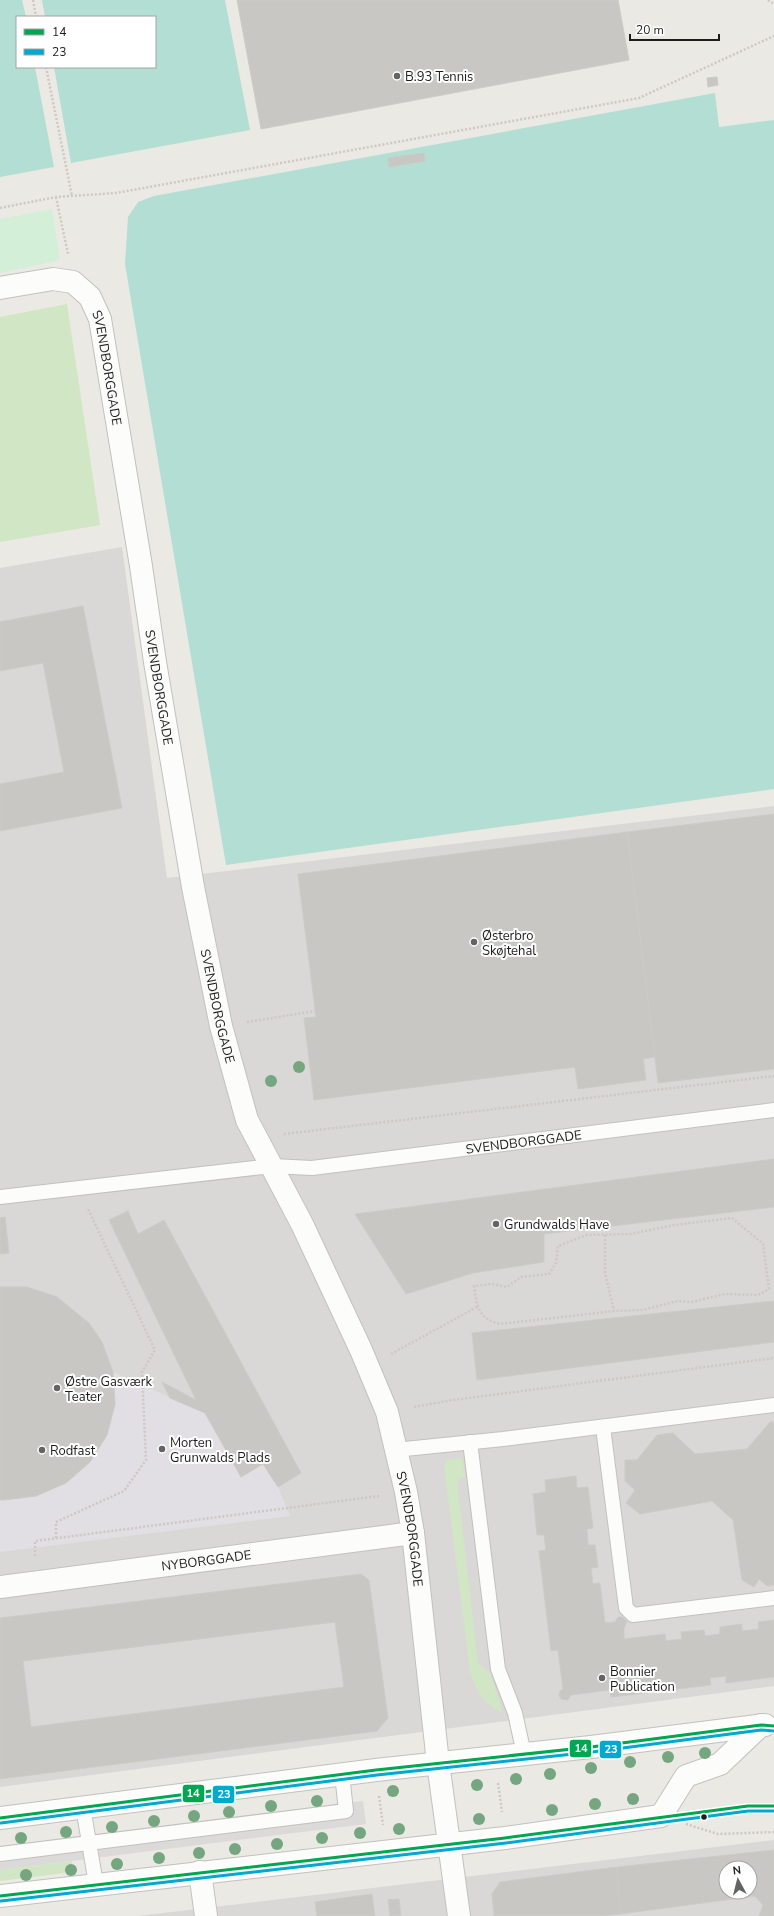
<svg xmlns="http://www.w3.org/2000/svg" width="774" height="1916" font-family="'Nunito Sans',sans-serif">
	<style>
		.residential { fill: #d9d8d6; fill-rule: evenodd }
		.grass { fill: #d1e6c5 }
		.park { fill: #d4efd8 }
		.pitch { fill: #b3ded3 }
		.parking { fill: #dbdad8 }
		.plaza { fill: #e1dfe3 }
		.building { fill: #c8c7c4; stroke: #cdcbc6; fill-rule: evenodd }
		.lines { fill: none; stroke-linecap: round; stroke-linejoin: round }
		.service-casing { stroke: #c1c1bf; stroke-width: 16 }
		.minor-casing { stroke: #c1c1bf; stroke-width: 24 }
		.tertiary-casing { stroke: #c1c1bf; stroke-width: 24 }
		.path { stroke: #d0c7c3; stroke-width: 2.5; stroke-dasharray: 2 2; stroke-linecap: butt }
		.service { stroke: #fcfcfb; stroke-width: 14 }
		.minor { stroke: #fcfcfb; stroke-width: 22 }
		.tertiary { stroke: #fcfcfb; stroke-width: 22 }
		.bus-1-casing { stroke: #fff; stroke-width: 6 }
		.bus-2-casing { stroke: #fff; stroke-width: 6 }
		.bus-1 { stroke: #00a651; stroke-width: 3 }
		.bus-2 { stroke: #00a9ce; stroke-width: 3 }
		.tree { fill: #75a67f }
		.poi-dot { fill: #646462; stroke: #fff; stroke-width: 1.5 }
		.bus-dot { fill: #1c1c1c; stroke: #fff; stroke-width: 1.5 }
		.labels { text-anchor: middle; stroke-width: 4; stroke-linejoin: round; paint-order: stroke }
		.poi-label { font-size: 13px; fill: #1c1c1c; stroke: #fff; text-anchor: start }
		.street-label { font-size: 13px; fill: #1c1c1c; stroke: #fff }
		.line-badge { stroke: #fff; stroke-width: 1.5 }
		.badge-label { font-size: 11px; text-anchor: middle; font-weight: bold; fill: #fff }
	</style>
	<rect width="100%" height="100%" fill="#eae9e4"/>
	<g class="residential">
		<path d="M122 547 167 878 774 806V1686L0 1787V568Z"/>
		<path d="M774 1840V1916H138ZM726 1868H750V1892H726Z"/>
	</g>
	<g class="grass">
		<path d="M67 304 100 525 0 542V317Z"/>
		<path d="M462 1458 465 1477 460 1478 457 1482 478 1663 490 1673 503 1713C481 1702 478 1694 470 1672L444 1465 447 1460Z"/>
		<path d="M72 1861 73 1872 0 1881V1870Z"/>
	</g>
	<path class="park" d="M52 209 60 260 0 273V219Z"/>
	<g class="pitch">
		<path d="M0 0H22L26 17H17V67H35L54 167 0 177Z"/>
		<path d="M42 0H225L250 130 71 163 54 67H155V17H45Z"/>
		<path d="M715 93 719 127 774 120V789L226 865 125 264 128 217 138 202 154 196Z"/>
	</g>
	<path class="parking" d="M363 1801 366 1824 0 1870V1846Z"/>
	<path class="plaza" d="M113 1372 205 1413 241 1477 263 1464 278 1487 290 1516 0 1552V1500L36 1496 66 1483 90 1462 107 1435 115 1404Z"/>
	<g class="building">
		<path d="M237 0H618L629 60 261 129Z"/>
		<path d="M717 77 718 85 708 87 707 78Z"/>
		<path d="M424 153 425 161 389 167 388 158Z"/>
		<path d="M83 606 122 808 0 831V784L64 772 43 663 0 671V622Z"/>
		<path d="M774 814V1069L658 1083 627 832Z"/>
		<path d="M627 832 655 1057 643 1059 646 1080 578 1089 575 1067 314 1100 304 1018 316 1017 298 874Z"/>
		<path d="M774 1159V1207L544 1234V1262L473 1273 406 1294 355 1214Z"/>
		<path d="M128 1211 138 1234 164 1220 301 1473 278 1487 263 1464 241 1477 205 1413 170 1398 162 1382 196 1400 109 1220Z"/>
		<path d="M5 1217 9 1253 0 1254V1218Z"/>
		<path d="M0 1287H27L57 1297 89 1323 102 1342 113 1372 115 1404 107 1435 90 1462 66 1483 36 1496 4 1500H0Z"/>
		<path d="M774 1301V1342L477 1380 472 1333Z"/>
		<path d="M771 1421 774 1423V1585L767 1586 759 1579 754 1587 742 1580 733 1520 712 1501 640 1514 626 1503 635 1490 625 1481V1460H637L657 1435 673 1433 695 1454 747 1449Z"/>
		<path d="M576 1476 577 1488 588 1487 593 1528 587 1529 588 1545H595L598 1567 591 1568 593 1584 600 1583 605 1623 615 1622 618 1617H622L627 1622 624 1628V1639L665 1634 666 1641 682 1639 681 1632 704 1630 705 1636 720 1634V1627L742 1624V1631L759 1629 758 1622 774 1620V1677L726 1683V1676L710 1678 711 1685 611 1697 610 1690 571 1695 568 1700 561 1699 559 1695 560 1691 563 1689 558 1650 551 1651 539 1551 546 1550 544 1535H537L533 1494 546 1492 545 1480Z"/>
		<path d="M361 1574 369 1580 388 1718 377 1731 0 1779V1618ZM335 1622 344 1687 31 1727 23 1661Z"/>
		<path d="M774 1850V1916H759L763 1905 755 1896 620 1914 617 1867ZM726 1868H750V1892H726Z"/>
		<path d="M617 1867 620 1914 603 1916H494L492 1894 500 1882Z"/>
		<path d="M372 1894 375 1916H317L315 1902Z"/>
		<path d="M399 1899 401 1916H390L388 1900Z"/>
	</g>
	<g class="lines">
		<defs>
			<g id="service">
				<path id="s1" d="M0 1197 272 1166 312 1168 774 1110"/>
				<path d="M603 1427 626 1608 633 1615 774 1598"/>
				<path d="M470 1442 498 1669 515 1713 524 1754"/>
				<path d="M395 1450 503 1439 774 1405"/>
				<path d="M83 1807 96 1884"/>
				<path d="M0 1854 346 1811 342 1774"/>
			</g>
			<g id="minor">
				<path id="s2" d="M0 288 53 279 73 282 90 297 100 319 141 566 155 662 193 887 221 1026 247 1120 302 1224 361 1350 387 1412 406 1492 413 1533 438 1763 459 1916"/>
				<path id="s3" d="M0 1587 413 1533"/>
				<path d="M200 1872 206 1916"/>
			</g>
			<g id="tertiary">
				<path d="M0 1818 376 1770 591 1747 765 1725"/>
				<path d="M0 1896 505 1838 661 1816 686 1776 720 1764 761 1725"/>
			</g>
		</defs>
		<use href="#service" class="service-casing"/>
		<use href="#minor" class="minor-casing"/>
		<use href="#tertiary" class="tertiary-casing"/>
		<g class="path">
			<path d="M33 0 36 17"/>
			<path d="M768 0 774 4"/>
			<path d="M46 67 72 196"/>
			<path d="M56 197 68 254"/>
			<path d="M0 208 56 197 116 193 639 98 774 36"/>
			<path d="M247 1022 315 1011"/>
			<path d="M284 1134 774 1076"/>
			<path d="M732 1218 763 1244 769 1289 758 1295 725 1294 691 1302 677 1301 643 1310 614 1311 500 1324C478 1318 477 1307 474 1286L491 1284 507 1287 521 1277 549 1274 556 1263 558 1246 587 1235 631 1234 674 1225Z"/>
			<path d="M605 1235V1273L614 1311"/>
			<path d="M391 1354 477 1307"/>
			<path d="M414 1407 453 1400 774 1358"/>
			<path d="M56 1538V1522L124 1491 146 1460 142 1372 155 1350 88 1209"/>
			<path d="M35 1556V1541L379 1496"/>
			<path d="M498 1783 502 1812"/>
			<path d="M379 1796 383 1825"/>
			<path d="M686 1824 718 1834 774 1832"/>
		</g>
		<use href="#service" class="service"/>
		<use href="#minor" class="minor"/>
		<use href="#tertiary" class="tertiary"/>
		<defs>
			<g id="bus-1">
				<path d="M0 1818 376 1770 591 1747 761 1725 774 1726"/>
				<path d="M0 1896 505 1838 748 1806H774"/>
			</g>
			<g id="bus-2">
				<path d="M1 1823 377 1775 592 1752 761 1730 774 1731"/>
				<path d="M1 1901 506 1843 748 1811H774"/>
			</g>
		</defs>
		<use href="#bus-1" class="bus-1-casing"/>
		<use href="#bus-2" class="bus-2-casing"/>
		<use href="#bus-1" class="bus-1"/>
		<use href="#bus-2" class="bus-2"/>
	</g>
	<g class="tree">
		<circle cx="299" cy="1067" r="6"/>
		<circle cx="271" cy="1081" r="6"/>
		<circle cx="705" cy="1753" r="6"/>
		<circle cx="668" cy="1757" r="6"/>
		<circle cx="630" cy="1762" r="6"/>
		<circle cx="591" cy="1768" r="6"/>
		<circle cx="550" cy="1774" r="6"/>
		<circle cx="516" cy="1779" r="6"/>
		<circle cx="477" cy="1785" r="6"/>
		<circle cx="393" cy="1791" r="6"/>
		<circle cx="633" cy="1799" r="6"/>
		<circle cx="317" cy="1801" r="6"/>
		<circle cx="595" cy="1804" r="6"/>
		<circle cx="271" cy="1806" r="6"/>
		<circle cx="552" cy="1810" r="6"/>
		<circle cx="229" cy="1812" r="6"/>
		<circle cx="194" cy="1816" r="6"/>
		<circle cx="479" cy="1819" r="6"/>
		<circle cx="154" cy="1821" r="6"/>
		<circle cx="112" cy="1827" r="6"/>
		<circle cx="399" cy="1829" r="6"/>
		<circle cx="66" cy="1832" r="6"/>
		<circle cx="360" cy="1833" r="6"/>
		<circle cx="21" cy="1838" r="6"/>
		<circle cx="322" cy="1838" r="6"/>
		<circle cx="277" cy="1844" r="6"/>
		<circle cx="235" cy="1849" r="6"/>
		<circle cx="199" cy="1853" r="6"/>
		<circle cx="159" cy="1858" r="6"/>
		<circle cx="117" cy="1864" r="6"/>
		<circle cx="71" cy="1870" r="6"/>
		<circle cx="26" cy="1875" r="6"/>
	</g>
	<g class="poi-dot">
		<circle cx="397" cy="76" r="4"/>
		<circle cx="474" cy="942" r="4"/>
		<circle cx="496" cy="1224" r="4"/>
		<circle cx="57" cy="1388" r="4"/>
		<circle cx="162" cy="1449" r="4"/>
		<circle cx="42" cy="1450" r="4"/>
		<circle cx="602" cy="1678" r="4"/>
	</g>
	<circle class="bus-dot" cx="704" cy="1817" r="3.5"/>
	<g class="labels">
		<g class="poi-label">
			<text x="405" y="81">B.93 Tennis</text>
			<text x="482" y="940">Østerbro<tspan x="482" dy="15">Skøjtehal</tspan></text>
			<text x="504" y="1229">Grundwalds Have</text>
			<text x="65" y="1386">Østre Gasværk<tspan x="65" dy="15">Teater</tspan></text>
			<text x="170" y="1447">Morten<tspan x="170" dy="15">Grunwalds Plads</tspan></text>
			<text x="50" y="1455">Rodfast</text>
			<text x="610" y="1676">Bonnier<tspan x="610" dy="15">Publication</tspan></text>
		</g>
		<g class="street-label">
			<text dy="5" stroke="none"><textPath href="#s2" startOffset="170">SVENDBORGGADE</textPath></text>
			<text dy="5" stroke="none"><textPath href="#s2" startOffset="494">SVENDBORGGADE</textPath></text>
			<text dy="5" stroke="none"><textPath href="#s2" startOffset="818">SVENDBORGGADE</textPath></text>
			<text dy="5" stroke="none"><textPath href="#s1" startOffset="527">SVENDBORGGADE</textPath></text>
			<text dy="5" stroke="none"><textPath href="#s2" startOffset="1379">SVENDBORGGADE</textPath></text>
			<text dy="5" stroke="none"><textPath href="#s3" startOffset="208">NYBORGGADE</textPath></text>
		</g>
	</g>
	<g class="line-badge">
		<rect x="569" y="1739" width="23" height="19" rx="4" fill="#00a651"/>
		<rect x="599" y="1740" width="23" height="19" rx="4" fill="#00a9ce"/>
		<rect x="182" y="1784" width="23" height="19" rx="4" fill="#00a651"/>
		<rect x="212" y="1785" width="23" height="19" rx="4" fill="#00a9ce"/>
	</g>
	<g class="badge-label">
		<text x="581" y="1752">14</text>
		<text x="611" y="1753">23</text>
		<text x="193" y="1797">14</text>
		<text x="224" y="1798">23</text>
	</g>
	<rect x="16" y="16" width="140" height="52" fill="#ffffff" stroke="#a4a4a4"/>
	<rect x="24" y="29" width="20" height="6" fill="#00a651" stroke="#a4a4a4"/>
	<text x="52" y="36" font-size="12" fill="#1c1c1c">14</text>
	<rect x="24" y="49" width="20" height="6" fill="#00a9ce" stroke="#a4a4a4"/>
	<text x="52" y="56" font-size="12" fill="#1c1c1c">23</text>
	<g transform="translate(738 1880) rotate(353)"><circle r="19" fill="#ffffff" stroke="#a4a4a4"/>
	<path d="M0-3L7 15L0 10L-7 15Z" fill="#646462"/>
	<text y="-6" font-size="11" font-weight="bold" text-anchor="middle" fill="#1c1c1c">N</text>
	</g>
	<path d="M630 34v6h89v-6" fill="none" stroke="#1c1c1c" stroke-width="2"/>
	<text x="636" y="34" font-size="12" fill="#1c1c1c" stroke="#ffffff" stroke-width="3" paint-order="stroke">20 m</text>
</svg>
